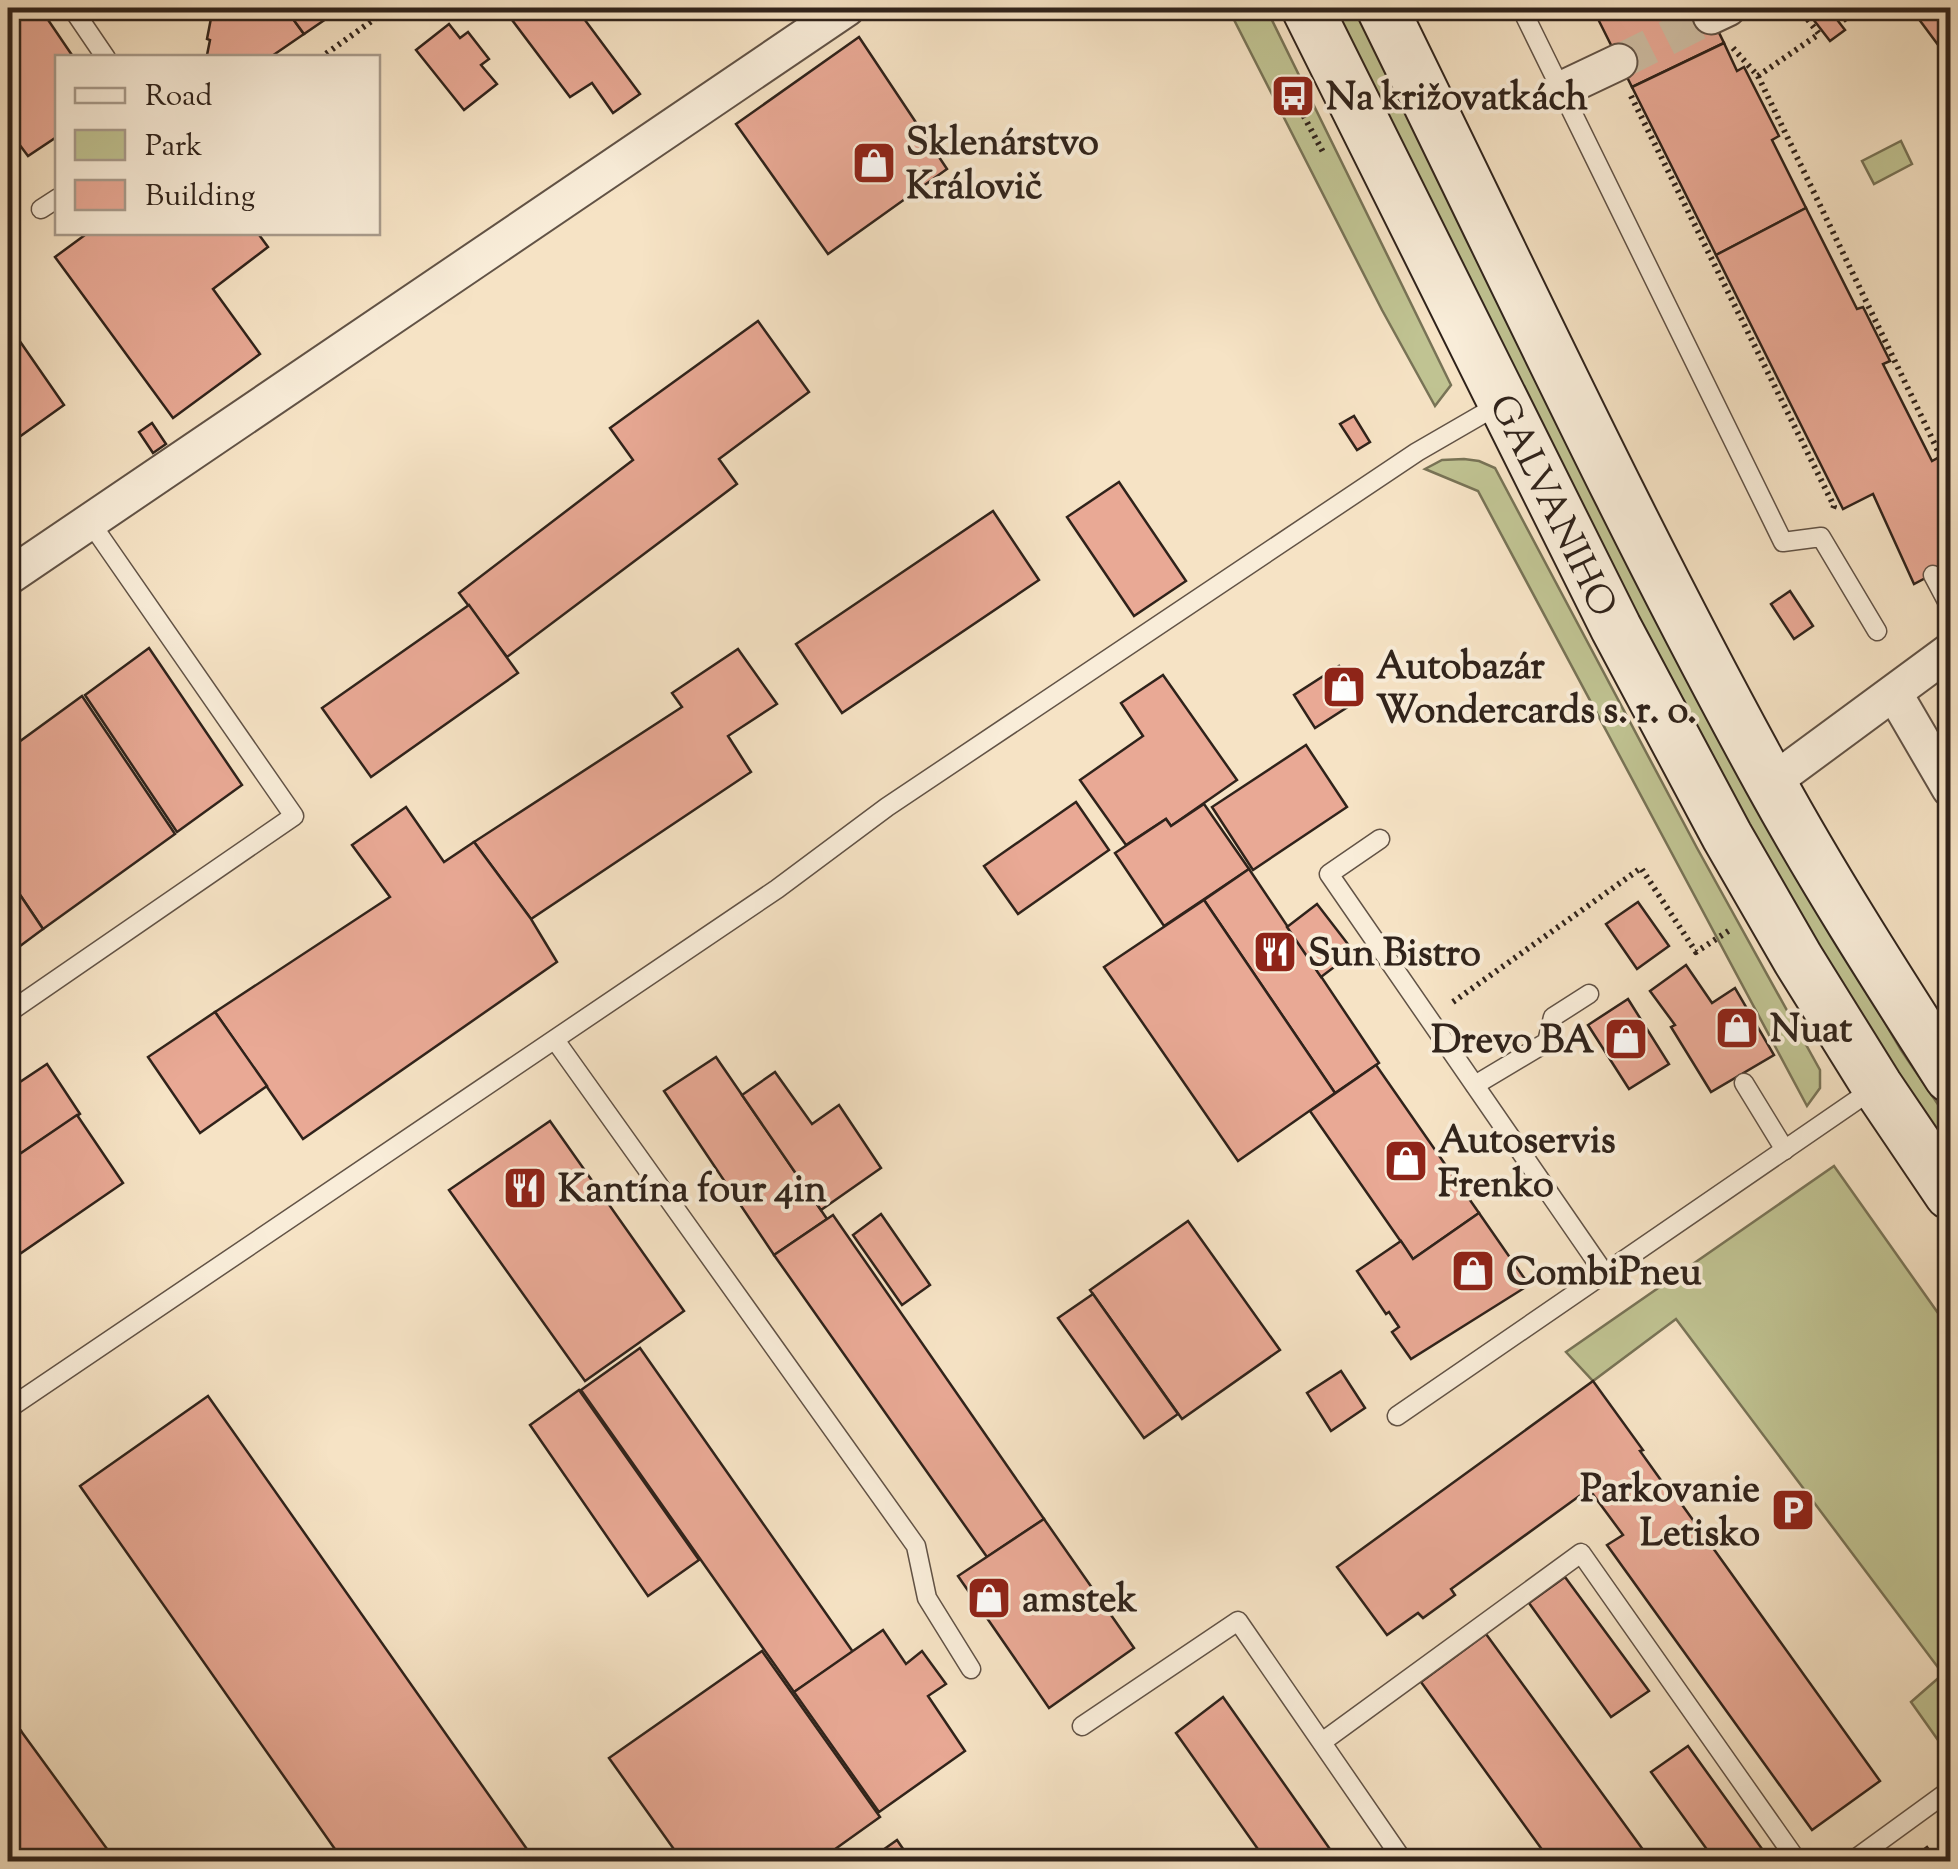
<svg xmlns="http://www.w3.org/2000/svg" width="1958" height="1869" font-family="'Sorts Mill Goudy',serif">
	<style>
		.green { fill: #c0c392; stroke: #787356; stroke-width: 2.5 }
		.building { fill: #e9a995; stroke: #30231b; stroke-width: 2.5 }
		.lines { fill: none; stroke-linecap: round; stroke-linejoin: round }
		.minor-tunnel { stroke: #cebda3; stroke-width: 35; stroke-dasharray: 35 18; stroke-linecap: butt }
		.service-casing { stroke: #625346; stroke-width: 21 }
		.minor-casing { stroke: #625346; stroke-width: 39 }
		.secondary-casing { stroke: #30231b; stroke-width: 54 }
		.path { stroke: #30231b; stroke-width: 6; stroke-dasharray: 2.5 5; stroke-linecap: butt }
		.service { stroke: #f9edd9; stroke-width: 18 }
		.minor { stroke: #f9edd9; stroke-width: 35 }
		.secondary { stroke: #f9edd9; stroke-width: 50 }
		.labels { text-anchor: middle; stroke-width: 8; stroke-linejoin: round; paint-order: stroke }
		.poi-label { font-size: 38px; font-weight: bold; fill: #30231b; stroke: #f9edd9; text-anchor: start }
		.street-label { font-size: 38px; fill: #30231b; stroke: #f9edd9 }
	</style>
	<rect width="100%" height="100%" fill="#f6e3c5"/>
	<filter id="stains"><feTurbulence type="fractalNoise" baseFrequency=".002" numOctaves="4"/><feColorMatrix values="0 0 0 0 .2 0 0 0 0 .09 0 0 0 0 .02 0 0 0 .5 -.17"/></filter>
	<radialGradient id="worn" r=".72"><stop offset=".6" stop-color="#630" stop-opacity="0"/><stop offset="1" stop-color="#630" stop-opacity=".3"/></radialGradient>
	<g class="green">
		<path d="M1228 8H1266L1451 385 1435 406 1382 310Z"/>
		<path d="M1332 8H1354L1773 832 1901 1050 1950 1122V1155L1840 990 1713 770Z"/>
		<path d="M1901 141 1912 164 1874 184 1862 161Z"/>
		<path d="M1464 459 1479 461 1495 468 1697 848 1820 1070V1088L1807 1106 1478 491 1425 469 1442 460Z"/>
		<path d="M1834 1166 1950 1330V1757L1911 1702 1943 1674 1676 1319 1593 1381 1566 1352Z"/>
	</g>
	<g class="building">
		<path d="M8 8H40L74 58H58V136L28 156 19 144 8 152Z"/>
		<path d="M213 8H285L304 34 269 58H203L207 55 210 40 207 39Z"/>
		<path d="M285 8H342L304 34Z"/>
		<path d="M503 8H576L640 94 613 113 592 83 570 97Z"/>
		<path d="M1618 8H1707L1724 43 1632 87 1597 17Z"/>
		<path d="M1809 8H1828L1845 30 1830 41 1806 10Z"/>
		<path d="M1834 8H1863L1845 21Z"/>
		<path d="M1910 8H1950V61L1921 22Z"/>
		<path d="M449 24 460 38 468 32 489 59 481 65 497 84 464 110 416 50Z"/>
		<path d="M859 37 947 169 828 254 736 124Z"/>
		<path d="M1724 43 1737 71 1744 67 1779 136 1772 140 1806 208 1716 255 1632 87Z"/>
		<path d="M1806 208 1857 309 1863 307 1890 361 1883 364 1932 461 1950 451V565L1914 584 1873 494 1843 509 1716 255Z"/>
		<path d="M89 232H257L268 247 213 289 260 354 173 418 55 257Z"/>
		<path d="M758 321 809 392 719 459 737 484 507 657 459 593 633 460 610 428Z"/>
		<path d="M19 340 64 405 8 445V348Z"/>
		<path d="M1354 416 1370 442 1357 450 1340 424Z"/>
		<path d="M152 423 166 444 153 453 139 432Z"/>
		<path d="M1119 482 1186 581 1134 616 1067 517Z"/>
		<path d="M993 511 1039 580 842 713 796 644Z"/>
		<path d="M1790 591 1813 626 1794 639 1771 604Z"/>
		<path d="M469 605 518 673 371 777 322 708Z"/>
		<path d="M149 648 242 785 177 832 85 695Z"/>
		<path d="M738 649 777 704 728 736 751 772 531 919 474 842 682 707 672 693Z"/>
		<path d="M1339 666 1360 699 1315 728 1294 695Z"/>
		<path d="M1163 675 1237 780 1171 826 1166 819 1126 845 1080 780 1143 736 1121 703Z"/>
		<path d="M82 696 175 834 43 929 8 877V750Z"/>
		<path d="M1306 745 1347 807 1253 870 1212 807Z"/>
		<path d="M1076 802 1109 850 1018 914 984 866Z"/>
		<path d="M1204 804 1249 869 1164 926 1115 853 1166 819 1171 826Z"/>
		<path d="M406 807 444 862 474 842 531 919 557 962 303 1139 215 1012 390 897 352 845Z"/>
		<path d="M1249 869 1379 1063 1335 1093 1204 900Z"/>
		<path d="M8 877 43 929 8 955Z"/>
		<path d="M1204 900 1335 1093 1238 1161 1104 967Z"/>
		<path d="M1638 902 1669 946 1637 969 1606 924Z"/>
		<path d="M1317 904 1354 952 1321 977 1287 927Z"/>
		<path d="M1686 965 1712 1003 1735 988 1774 1055 1711 1092 1671 1027 1675 1025 1650 991Z"/>
		<path d="M1628 999 1669 1064 1629 1089 1588 1025Z"/>
		<path d="M215 1012 267 1086 200 1133 148 1057Z"/>
		<path d="M716 1057 827 1219 774 1255 664 1091Z"/>
		<path d="M47 1064 80 1114 8 1162V1090Z"/>
		<path d="M1376 1065 1479 1213 1413 1259 1310 1111Z"/>
		<path d="M775 1072 812 1124 839 1105 881 1168 821 1210 742 1095Z"/>
		<path d="M77 1115 123 1183 8 1262V1162Z"/>
		<path d="M550 1121 684 1311 585 1381 449 1190Z"/>
		<path d="M1479 1213 1529 1285 1411 1359 1392 1332 1399 1327 1389 1312 1386 1314 1357 1271 1401 1241 1413 1259Z"/>
		<path d="M881 1214 930 1285 902 1305 853 1235Z"/>
		<path d="M833 1215 1044 1519 987 1557 774 1255Z"/>
		<path d="M1188 1221 1280 1350 1182 1419 1090 1290Z"/>
		<path d="M1093 1294 1178 1414 1144 1438 1058 1318Z"/>
		<path d="M640 1348 853 1652 794 1692 581 1390Z"/>
		<path d="M1341 1371 1365 1408 1331 1431 1307 1393Z"/>
		<path d="M1593 1381 1643 1450 1640 1451 1673 1497 1675 1495 1880 1781 1812 1830 1607 1545 1623 1535 1589 1489 1451 1589 1455 1595 1423 1618 1418 1613 1387 1635 1337 1567Z"/>
		<path d="M579 1390 699 1560 648 1596 530 1425Z"/>
		<path d="M208 1396 536 1862H344L80 1486Z"/>
		<path d="M1044 1519 1134 1648 1049 1708 958 1576Z"/>
		<path d="M1565 1577 1649 1691 1611 1717 1529 1603Z"/>
		<path d="M883 1630 906 1664 922 1651 946 1684 928 1696 965 1751 879 1812 794 1692Z"/>
		<path d="M1486 1634 1652 1862H1551L1421 1682Z"/>
		<path d="M762 1651 880 1817 817 1862H683L609 1758Z"/>
		<path d="M1223 1697 1339 1862H1267L1176 1733Z"/>
		<path d="M8 1713 21 1731 8 1740Z"/>
		<path d="M21 1731 110 1853 99 1862H11L8 1857V1740Z"/>
		<path d="M1688 1746 1770 1860 1716 1862 1651 1772Z"/>
		<path d="M897 1840 912 1862H866Z"/>
		<path d="M1927 1847 1938 1862H1907Z"/>
	</g>
	<g class="lines">
		<path class="minor-tunnel" d="M1619 62 1711 16"/>
		<defs>
			<g id="service">
				<path d="M72 8 106 58"/>
				<path d="M1521 8 1783 542 1821 537 1877 631"/>
				<path d="M41 209 58 198"/>
				<path d="M1933 575 1950 607"/>
				<path d="M1380 839 1329 874 1605 1274"/>
				<path d="M8 1013 294 816 90 522"/>
				<path d="M555 1040 916 1546 927 1598 971 1669"/>
				<path d="M1744 1083 1785 1150"/>
				<path d="M1475 1085 1547 1042 1553 1017 1589 994"/>
				<path d="M8 1409 777 889 887 807 1417 452 1500 404"/>
				<path d="M1397 1416 1873 1089"/>
				<path d="M1082 1726 1238 1621 1404 1862"/>
				<path d="M1322 1742 1581 1553 1798 1862"/>
				<path d="M1851 1862 1950 1790"/>
			</g>
			<g id="minor">
				<path d="M1711 16 1728 8"/>
				<path d="M1562 89 1619 62"/>
				<path d="M8 577 847 8"/>
				<path d="M1894 693 1950 789"/>
				<path d="M1771 783 1950 651"/>
			</g>
			<g id="secondary">
				<path d="M1307 8 1616 628 1727 836 1798 959 1877 1086 1950 1194"/>
				<path d="M1382 8C1509 266 1630 527 1769 780 1825 882 1888 980 1950 1077"/>
			</g>
		</defs>
		<use href="#service" class="service-casing"/>
		<use href="#minor" class="minor-casing"/>
		<use href="#secondary" class="secondary-casing"/>
		<g class="path">
			<path d="M1733 48 1758 76 1938 451 1950 445"/>
			<path d="M320 58 390 8"/>
			<path d="M1758 76 1819 34 1799 8"/>
			<path d="M1293 96 1323 152"/>
			<path d="M1631 96 1834 506 1832 511"/>
			<path d="M1453 1002 1641 868 1696 952 1730 930"/>
			<path d="M1945 1862 1950 1858"/>
		</g>
		<use href="#service" class="service"/>
		<use href="#minor" class="minor"/>
		<use href="#secondary" class="secondary"/>
	</g>
	<defs>
		<symbol id="bus-square" viewBox="-11 -11 22 22"><rect x="-9" y="-9" width="18" height="18" rx="4" fill="#8f2418" stroke="#f9edd9"/><path d="M-5-6H5V4H4V6H2V4H-2V6H-4V4H-5ZM-3.5-4V0h7V-4ZM-3.5 1.2v1.5H-2V1.2ZM2 1.2v1.5H3.5V1.2Z" fill="#fff"/></symbol>
		<symbol id="shop-square" viewBox="-11 -11 22 22"><rect x="-9" y="-9" width="18" height="18" rx="4" fill="#8f2418" stroke="#f9edd9"/><path d="M-5-2.5h2.3a2.7 3.5 0 0 1 5.4 0H5L5.5 6h-11ZM-1.5-2.5h3a1.5 2.3 0 0 0-3 0Z" fill="#fff"/></symbol>
		<symbol id="restaurant-square" viewBox="-11 -11 22 22"><rect x="-9" y="-9" width="18" height="18" rx="4" fill="#8f2418" stroke="#f9edd9"/><path d="M-5-6h1v4h1v-4h1v4h1v-4h1v5L-1.5 .5V6h-2V.5L-5-1ZM5-6V6H3V1.5H1.5Q1.5-4 5-6Z" fill="#fff"/></symbol>
		<symbol id="parking-square" viewBox="-11 -11 22 22"><rect x="-9" y="-9" width="18" height="18" rx="4" fill="#8f2418" stroke="#f9edd9"/><path d="M-3.5-5.5H1a3.5 3.5 0 0 1 0 7H-1V5.5H-3.5ZM-1-3.4V-.6H.8a1.4 1.4 0 0 0 0-2.8Z" fill="#fff"/></symbol>
	</defs>
	<g fill-rule="evenodd">
		<use href="#bus-square" x="1268" y="71" width="50" height="50"/>
		<use href="#shop-square" x="849" y="138" width="50" height="50"/>
		<use href="#shop-square" x="1319" y="662" width="50" height="50"/>
		<use href="#restaurant-square" x="1250" y="927" width="50" height="50"/>
		<use href="#shop-square" x="1712" y="1003" width="50" height="50"/>
		<use href="#shop-square" x="1601" y="1014" width="50" height="50"/>
		<use href="#shop-square" x="1381" y="1136" width="50" height="50"/>
		<use href="#restaurant-square" x="500" y="1163" width="50" height="50"/>
		<use href="#shop-square" x="1448" y="1246" width="50" height="50"/>
		<use href="#parking-square" x="1768" y="1485" width="50" height="50"/>
		<use href="#shop-square" x="964" y="1573" width="50" height="50"/>
	</g>
	<g class="labels">
		<g class="poi-label">
			<text x="1326" y="109">Na križovatkách</text>
			<text x="906" y="154">Sklenárstvo<tspan x="906" dy="44">Královič</tspan></text>
			<text x="1376" y="678">Autobazár<tspan x="1376" dy="44">Wondercards s. r. o.</tspan></text>
			<text x="1308" y="965">Sun Bistro</text>
			<text x="1770" y="1041">Nuat</text>
			<text x="1594" y="1052" text-anchor="end">Drevo BA</text>
			<text x="1438" y="1152">Autoservis<tspan x="1438" dy="44">Frenko</tspan></text>
			<text x="558" y="1201">Kantína four 4in</text>
			<text x="1506" y="1284">CombiPneu</text>
			<text x="1760" y="1501" text-anchor="end">Parkovanie<tspan x="1760" dy="44">Letisko</tspan></text>
			<text x="1022" y="1611">amstek</text>
		</g>
		<g class="street-label">
			<text transform="translate(1554 505) rotate(64)" y="13">GALVANIHO</text>
		</g>
	</g>
	<rect width="1958" height="1869" fill="none" stroke="#f6e3c5" stroke-width="40"/>
	<rect x="10" y="10" width="1938" height="1849" fill="none" stroke="#30231b" stroke-width="5"/>
	<rect x="20" y="20" width="1918" height="1829" fill="none" stroke="#30231b" stroke-width="2.5"/>
	<rect x="55" y="55" width="325" height="180" fill="#f9edd9" stroke="#a99c8d" stroke-width="2.5"/>
	<rect x="75" y="88" width="50" height="15" fill="#f9edd9" stroke="#a99c8d" stroke-width="2.5"/>
	<text x="145" y="105" font-size="30" fill="#30231b">Road</text>
	<rect x="75" y="130" width="50" height="30" fill="#c0c392" stroke="#a99c8d" stroke-width="2.5"/>
	<text x="145" y="155" font-size="30" fill="#30231b">Park</text>
	<rect x="75" y="180" width="50" height="30" fill="#e9a995" stroke="#a99c8d" stroke-width="2.5"/>
	<text x="145" y="205" font-size="30" fill="#30231b">Building</text>
	<rect width="100%" height="100%" filter="url(#stains)"/>
	<rect width="100%" height="100%" fill="url(#worn)"/>
</svg>
